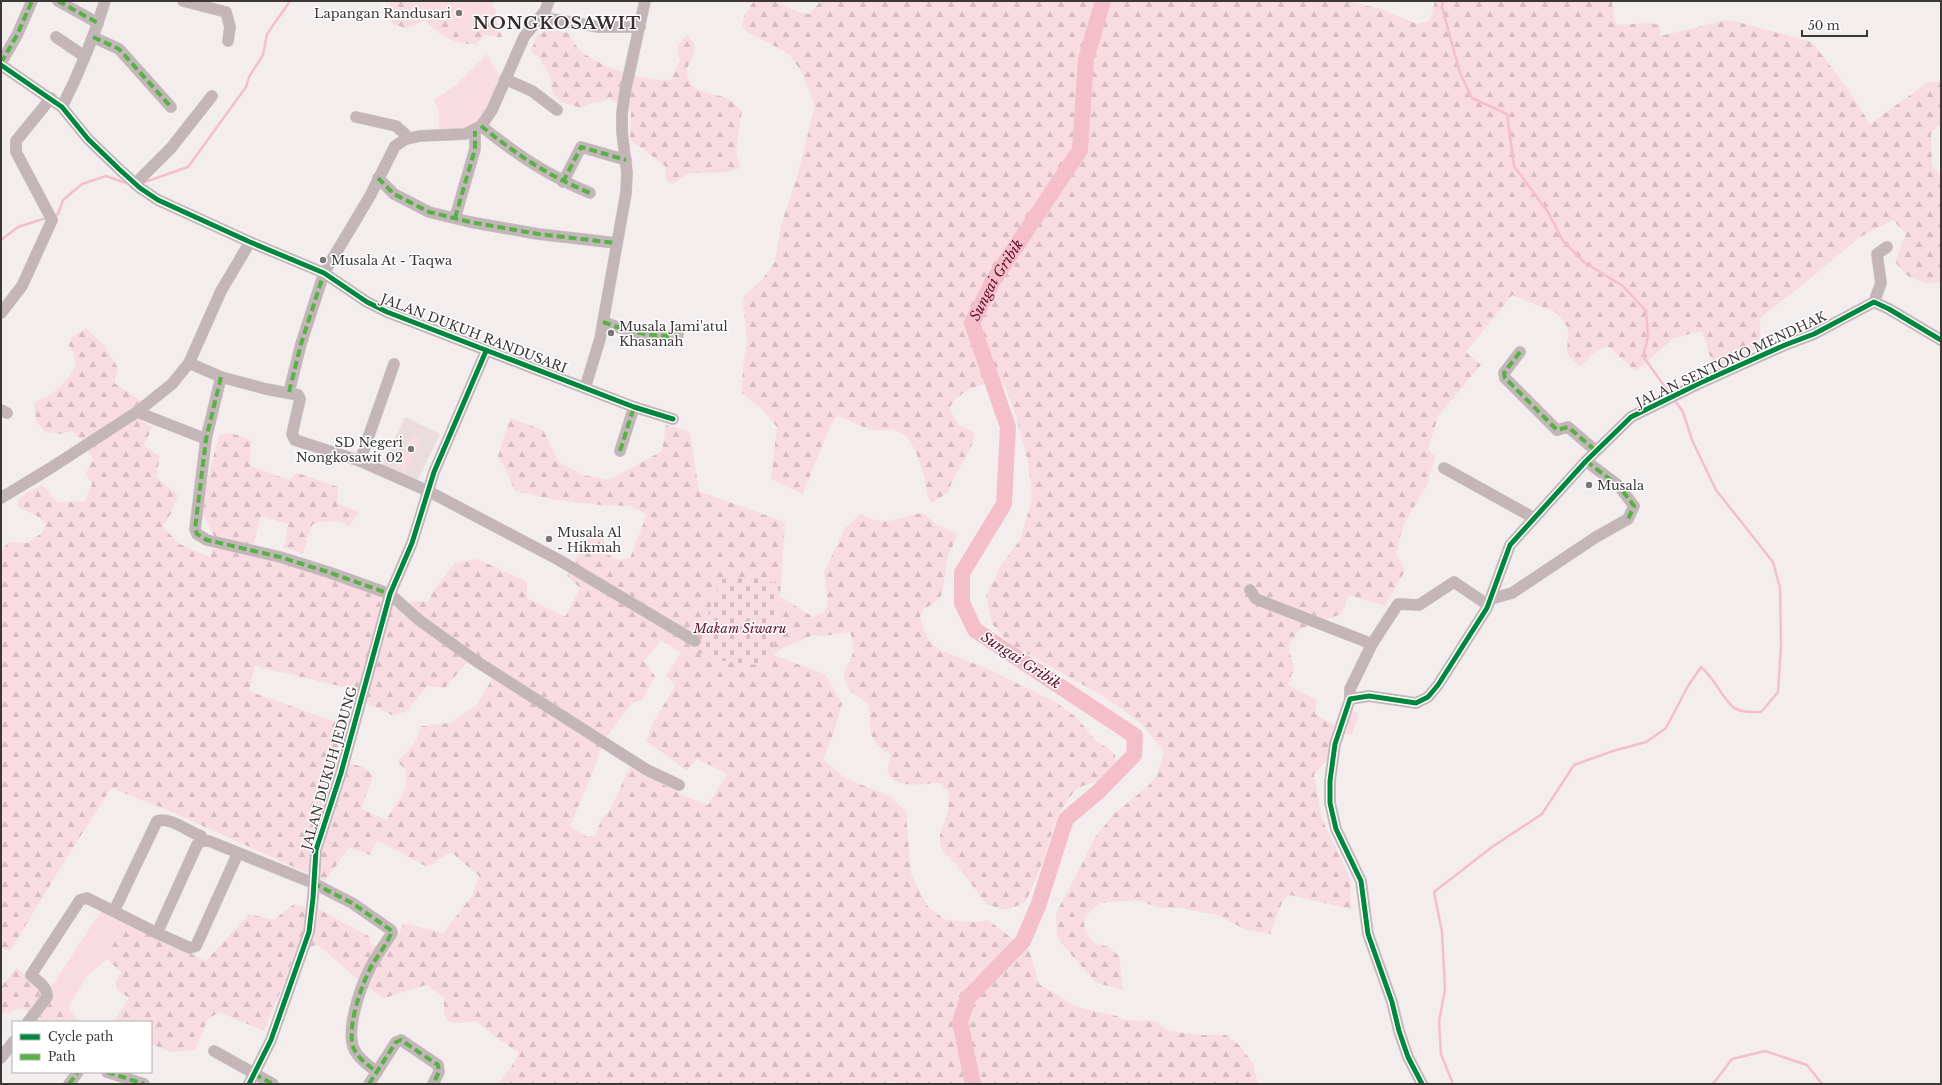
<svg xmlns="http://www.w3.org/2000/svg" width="1942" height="1085" font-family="'Libre Baskerville',serif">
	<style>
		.built { fill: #ebdcde }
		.green { fill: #f9dce1 }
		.forest { fill: url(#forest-firs); fill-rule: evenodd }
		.cemetery { fill: url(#cemetery-stones) }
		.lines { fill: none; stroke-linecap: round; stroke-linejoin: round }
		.stream { stroke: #f5bfca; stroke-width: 2.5 }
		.river { stroke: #f5bfca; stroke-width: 16 }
		.minor-casing { stroke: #cec9ca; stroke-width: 12 }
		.minor { stroke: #c4b6b8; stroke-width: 11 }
		.quiet { stroke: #57b246; stroke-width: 4; stroke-dasharray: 8 4; stroke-linecap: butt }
		.cycleway-casing { stroke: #fff; stroke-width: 8 }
		.cycleway { stroke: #00873e; stroke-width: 5 }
		.poi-dot { fill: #7c7777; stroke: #fff; stroke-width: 1.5 }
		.labels { text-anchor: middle; stroke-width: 3; stroke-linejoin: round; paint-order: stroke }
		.poi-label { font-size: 13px; fill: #3c3737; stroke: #fff; text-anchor: start }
		.street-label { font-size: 13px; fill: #3c3737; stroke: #fff }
		.park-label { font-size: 13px; font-style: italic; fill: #60102b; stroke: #fff }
		.water-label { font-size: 14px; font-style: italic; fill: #5f0f2b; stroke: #fff }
		.district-label { font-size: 17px; font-weight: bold; letter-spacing: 1px; fill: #372d2e; stroke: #fff }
	</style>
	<defs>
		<pattern id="forest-firs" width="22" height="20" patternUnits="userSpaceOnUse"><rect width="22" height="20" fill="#f9dce1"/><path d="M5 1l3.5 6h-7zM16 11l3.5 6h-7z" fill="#d6bdc2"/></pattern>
		<pattern id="cemetery-stones" width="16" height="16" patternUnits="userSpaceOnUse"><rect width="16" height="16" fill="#f9dce1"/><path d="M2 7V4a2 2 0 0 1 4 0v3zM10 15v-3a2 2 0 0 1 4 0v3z" fill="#d6bdc2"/></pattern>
	</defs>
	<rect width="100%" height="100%" fill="#f4edee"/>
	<path class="built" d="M405 417 440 434 417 481 382 464Z"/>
	<g class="green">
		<path d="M412 1H495L485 23 465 28 436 18Z"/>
		<path d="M487 54 501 79C496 92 484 124 471 130 465 132 447 130 439 130V112L434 100 455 86Z"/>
		<path d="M412 435 421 439 405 471 396 467Z"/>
		<path d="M1348 709 1359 713 1352 735 1340 732Z"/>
		<path d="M101 911 123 921 107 959 87 976 68 1007 44 992 51 987Z"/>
	</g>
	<g class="forest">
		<path d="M392 1H412L436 18 465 28 485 23 491 7 496 9 497 27 503 38 485 35 476 44C453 44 440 36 424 20L407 28 395 25 389 19 390 4Z"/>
		<path d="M754 1H776L798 12 809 14 821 1H1346L1381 9 1417 24 1430 21 1435 1H1614L1612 3 1616 25 1650 23 1659 25 1661 36 1726 20 1734 21 1812 42 1848 89 1870 124 1928 82H1941V122L1931 134 1932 165 1941 175V282L1928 284 1908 276 1895 262 1906 234 1893 220 1858 238 1816 274 1760 318 1761 347 1714 368 1702 331 1674 338 1636 371 1608 347 1597 350 1580 367 1567 354 1568 328 1557 313 1512 295 1466 352 1481 365 1438 416 1428 450 1435 456 1427 485 1403 526 1396 553 1405 571 1385 606 1349 595 1341 614 1299 630 1288 646 1294 668 1288 685 1317 700 1315 714 1334 725V752L1314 774 1322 819 1350 878 1351 909 1290 895 1283 900 1270 934 1246 930 1218 915 1180 908H1161L1135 900 1100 903 1087 915 1084 922 1085 930 1094 943 1109 947 1119 956 1123 990 1097 983 1073 957 1057 937 1056 913 1081 866 1095 837 1114 814 1148 786 1157 776 1164 752 1142 724 1103 696 1010 644 992 624 986 596 1001 565 1020 540 1032 500 1031 484 1027 458 1016 416 1005 386 1001 382C978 384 963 388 949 408L959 425 974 432C974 455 953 470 949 492L931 503 927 494 925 478 915 450 906 436 892 429C870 435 857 422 837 416L828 431 803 494 771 479 777 427 761 408 742 393 743 367 747 341 743 302 745 295 761 281 775 262 781 225 798 174 815 105 801 71 789 54 746 31 742 25 744 16Z"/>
		<path d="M550 29 569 33C571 36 572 41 575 44 590 66 646 82 671 80L680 61 677 46 687 35C707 54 680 61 689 80 697 96 717 92 730 100 734 103 738 108 742 111L736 151 740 168 728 172 688 173 673 184 666 180 665 166 630 140 631 111 609 99 592 103 581 108 561 102 552 92 551 78 540 59 531 51 537 35Z"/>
		<path d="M86 328 104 345 118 368 114 383 141 401 137 406 139 419 152 427 144 446 160 456 156 477 178 495 171 513 163 527 179 544 210 557 215 538 203 514 204 494 219 435 231 433 251 440 250 466 289 480 297 473 338 487 337 503 359 512 349 527 339 521C330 522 319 520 312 525L303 553 284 548 288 524 261 516 251 554 347 582 399 606 416 601 428 602 436 587 455 563 478 559 527 582V598L565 617 580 588 567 576 589 533 604 536 605 553 618 560 630 558 647 514 629 506 601 505 556 500 515 491 508 474 498 456 510 418 543 430 559 462 583 475 609 480 662 451 666 425 679 428 690 433 699 491 785 522 781 585 753 576 772 655 780 596 813 617 824 612 828 604 824 572 845 528 860 514C890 529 896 516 923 513L936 524 958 534 948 556 942 594 937 601 924 609 920 616 924 632 933 645 940 650 986 668 1057 703 1077 718 1097 742 1108 748 1115 755 1117 763 1113 770 1098 781 1082 786 1075 790 1058 814 1043 861 1028 897 1024 903 1009 909H1001L986 904 960 869 943 851 940 844V835L948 811 949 793 939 783C926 783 893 791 888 771 887 767 890 760 891 755 866 741 871 731 869 705L849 690 843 675C852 657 857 651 850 632L823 636 813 635 787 646 773 655 825 674 842 704 834 732 823 759 845 778 889 796 906 811 911 874 928 907 946 920 973 922 988 920 1030 952 1039 984 1077 1007 1117 1016 1124 1020 1155 1021 1169 1031 1201 1035H1226L1239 1045 1253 1063 1258 1084H902L889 1081 888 1084H497L510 1069 519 1053 497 1038 476 1021 457 1023 448 1021 444 1014V997L426 985 384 998C360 984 340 962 317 945L296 950 286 978 264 1031 219 1012 208 1019 195 1050 171 1052 151 1044V1022H114L129 998 118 990 116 981 121 972 107 959 123 921 206 961 249 914 274 920 294 904 322 911 369 936 370 944 385 949 397 937 404 923 443 933 472 896 479 876 451 852 427 867 377 840 370 855 349 847 325 881 163 808 111 788 64 862 10 951 1 948V553L8 542 27 543 42 533 46 523 37 516 18 507V500L29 491 43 485 57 502 85 501 92 484 85 474 93 460 82 440 72 431 61 434 45 432 36 421 34 403C55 393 63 386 76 366L74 354 69 345 72 337ZM661 640 681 653 666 675 675 686 653 723 646 741 686 770 698 759 727 774 708 805 685 796 629 767C624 778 611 815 602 818L595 836 587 837 570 826 594 769 604 740 632 703 642 700 655 676 644 661ZM468 661 493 677 477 705 449 723 422 726 413 745 397 762 406 770V788L386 820 361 809 373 776 365 768 341 760 338 750 341 724 249 691 255 666 352 689 365 702 392 715 406 712 427 686 445 688Z"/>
		<path d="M17 968 44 992 68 1007 77 1020 76 1022H35L38 1019 22 1008 1 1014V987Z"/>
	</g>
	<path class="cemetery" d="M753 576 781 585 772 655 757 665 715 660 695 651 721 579Z"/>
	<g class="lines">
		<g class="stream">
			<path d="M1443 1 1442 7 1460 73 1472 98 1507 114 1514 166 1548 212 1563 241 1585 263 1623 286 1646 311 1648 337 1643 356 1670 394"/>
			<path d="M142 183 188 167 246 87 249 77 263 55 267 34 290 1"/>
			<path d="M53 216 58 214 63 200 82 184 106 176 129 184"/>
			<path d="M1 240 18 227 46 218"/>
			<path d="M1453 1084 1441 1054 1439 1022 1445 989 1442 932 1434 892 1492 847 1542 814 1574 765 1613 751 1646 742 1666 728 1688 686 1701 667C1715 679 1721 696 1733 707 1740 713 1753 712 1761 712L1778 692 1781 646 1780 588 1773 562 1716 490 1692 440 1683 412 1674 399"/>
			<path d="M1713 1084 1732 1059 1765 1051 1807 1065 1822 1084"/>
		</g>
		<path class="river" id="s1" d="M973 1084 960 1022 968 998 1023 941 1038 906 1066 819 1098 792 1134 755 1135 736 975 630 962 603V573L1004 504 1008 427 972 323 993 281 1080 150 1086 59 1103 1"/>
		<defs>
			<g id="minor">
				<path d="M58 1 98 23"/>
				<path d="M183 1 226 12 230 27 228 41"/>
				<path d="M540 17 599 27H640"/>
				<path d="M56 37 84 56"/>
				<path d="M93 37 119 49 171 107"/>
				<path d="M1 63 17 35 32 1"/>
				<path d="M1 65 62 107 88 139 119 169 140 188 158 200 250 242 324 273 367 302 387 312 634 407 673 419"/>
				<path d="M505 79 532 91 557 110"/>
				<path d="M62 107C79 73 94 37 105 1"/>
				<path d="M356 117 396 126 406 135V139"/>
				<path d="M481 126C519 156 545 174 590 193"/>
				<path d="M378 178 394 194 429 212 470 222 538 234 616 243"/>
				<path d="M563 182 581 147 626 160"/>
				<path d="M135 184 171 148 212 96"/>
				<path d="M455 218 475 149V131"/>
				<path d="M1874 302 1881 283 1877 254 1887 247"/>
				<path d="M1 313 22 286 52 220 16 152V141L51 98"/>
				<path d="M603 322C628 331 651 338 678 335"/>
				<path d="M1520 352 1504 373 1505 378 1557 430 1568 427 1596 451"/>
				<path d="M189 363 221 377 266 389 298 395 300 399 292 434 295 440 360 461 428 491 559 560 695 641"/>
				<path d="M221 377 206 439 195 529 197 534 207 540 280 557 328 572 390 594 419 620 476 661 647 770 679 785"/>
				<path d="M585 388 600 339 626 193 627 173 622 132V113L625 92 645 1"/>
				<path d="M289 392 301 344 324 273 370 196 395 146 406 139 420 136 465 134 481 126 492 110 524 37 545 11 549 1"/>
				<path d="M1 410 7 413"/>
				<path d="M137 412 206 439"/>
				<path d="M620 451 634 407"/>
				<path d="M360 461 394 364"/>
				<path d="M1444 468 1534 518"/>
				<path d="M1 498 49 469 137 412 172 384 189 363 221 291 250 242"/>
				<path d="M1250 590 1256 599 1372 644 1350 689V699"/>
				<path d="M1491 599 1512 593 1596 537 1628 519 1634 506 1619 486 1586 461"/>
				<path d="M1372 644 1398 604 1419 605 1454 582 1488 605"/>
				<path d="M114 911 157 821C171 817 187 831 201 836L202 841"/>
				<path d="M157 933 190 948 196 946 238 853"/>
				<path d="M28 1022 47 997C48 987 37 981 31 975L80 900 87 898 157 933 197 845 202 841H209L313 883 352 903 391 930 392 933C385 944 376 956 370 968 361 986 344 1032 355 1051 360 1060 369 1066 377 1072"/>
				<path d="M214 1051 273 1084"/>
				<path d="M1 1058 13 1042"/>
				<path d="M107 1072 144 1084"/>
				<path d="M69 1084 78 1072"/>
				<path d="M249 1084 271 1040 309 932 313 898 316 850 341 773 390 594 412 543 434 472 486 351"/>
				<path d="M369 1084 396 1042 401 1040 438 1065 439 1072 433 1084"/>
				<path d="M1422 1084 1408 1057 1399 1031 1392 1002 1368 934 1361 881 1336 829 1330 803V781L1335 744 1350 699 1369 696 1416 703 1428 697 1438 685 1487 608 1510 545 1586 461 1631 417 1700 383 1785 345 1814 334 1874 302 1889 309 1941 340"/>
			</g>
		</defs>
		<use href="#minor" class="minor-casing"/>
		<use href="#minor" class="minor"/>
		<g class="quiet">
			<path d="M58 1 98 23"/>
			<path d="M93 37 119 49 171 107"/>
			<path d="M1 63 17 35 32 1"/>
			<path d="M481 126C519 156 545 174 590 193"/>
			<path d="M378 178 394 194 429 212 470 222 538 234 616 243"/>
			<path d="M563 182 581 147 626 160"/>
			<path d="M455 218 475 149V131"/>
			<path d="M603 322C628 331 651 338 678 335"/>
			<path d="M1520 352 1504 373 1505 378 1557 430 1568 427 1596 451"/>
			<path d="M221 377 206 439 195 529 197 534 207 540 280 557 328 572 390 594"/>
			<path d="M289 392 301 344 324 273"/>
			<path d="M620 451 634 407"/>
			<path d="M1586 461 1619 486 1634 506 1628 519"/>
			<path d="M313 883 352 903 392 931C388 943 378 955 372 965 362 983 344 1033 355 1051 360 1060 369 1066 377 1072"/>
			<path d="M107 1072 144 1084"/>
			<path d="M254 1074 273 1084"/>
			<path d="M69 1084 78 1072"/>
			<path d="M369 1084 396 1042 401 1040 438 1065 439 1072 433 1084"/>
		</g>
		<defs>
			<g id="cycleway">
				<path d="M1 65 62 107 88 139 119 169 140 188 158 200 250 242 324 273 367 302 387 312 634 407 673 419"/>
				<path d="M249 1084 271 1040 309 932 313 898 316 850 341 773 390 594 412 543 434 472 486 351"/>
				<path d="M1422 1084 1408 1057 1399 1031 1392 1002 1368 934 1361 881 1336 829 1330 803V781L1335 744 1350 699 1369 696 1416 703 1428 697 1438 685 1487 608 1510 545 1586 461 1631 417 1700 383 1785 345 1814 334 1874 302 1889 309 1941 340"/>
			</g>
		</defs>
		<use href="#cycleway" class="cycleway-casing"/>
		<use href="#cycleway" class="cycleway"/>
	</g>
	<g class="poi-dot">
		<circle cx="459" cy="13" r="4"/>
		<circle cx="323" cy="260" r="4"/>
		<circle cx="611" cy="333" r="4"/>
		<circle cx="411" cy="449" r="4"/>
		<circle cx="1589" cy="485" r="4"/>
		<circle cx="549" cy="539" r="4"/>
	</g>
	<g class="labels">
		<g class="poi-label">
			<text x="451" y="18" text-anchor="end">Lapangan Randusari</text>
			<text x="331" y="265">Musala At - Taqwa</text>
			<text x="619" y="331">Musala Jami'atul<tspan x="619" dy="15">Khasanah</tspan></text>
			<text x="403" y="447" text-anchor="end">SD Negeri<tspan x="403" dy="15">Nongkosawit 02</tspan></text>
			<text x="1597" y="490">Musala</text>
			<text x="557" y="537">Musala Al<tspan x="557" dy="15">- Hikmah</tspan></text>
		</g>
		<g class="street-label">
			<text transform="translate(474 333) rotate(21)" y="5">JALAN DUKUH RANDUSARI</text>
			<text transform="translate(1731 359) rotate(-25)" y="5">JALAN SENTONO MENDHAK</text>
			<text transform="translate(329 768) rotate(-74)" y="5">JALAN DUKUH JEDUNG</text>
		</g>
		<g class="park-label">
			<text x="740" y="633">Makam Siwaru</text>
		</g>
		<g class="water-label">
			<text dy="5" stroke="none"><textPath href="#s1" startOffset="979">Sungai Gribik</textPath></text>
			<text transform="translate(1021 660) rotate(33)" y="5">Sungai Gribik</text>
		</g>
		<g class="district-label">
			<text x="557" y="29">NONGKOSAWIT</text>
		</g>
	</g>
	<rect width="1942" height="1085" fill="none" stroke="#3c3737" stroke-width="4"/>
	<rect x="12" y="1021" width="140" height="52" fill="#ffffff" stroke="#b1afaf"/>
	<rect x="20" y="1034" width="20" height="6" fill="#00873e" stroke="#b1afaf"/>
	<text x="48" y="1041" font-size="12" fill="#3c3737">Cycle path</text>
	<rect x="20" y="1054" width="20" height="6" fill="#57b246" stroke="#b1afaf"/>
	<text x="48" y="1061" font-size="12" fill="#3c3737">Path</text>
	<path d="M1802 30v6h65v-6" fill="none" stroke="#3c3737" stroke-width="2"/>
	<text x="1808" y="30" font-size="12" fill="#3c3737" stroke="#ffffff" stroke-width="3" paint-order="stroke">50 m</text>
</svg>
